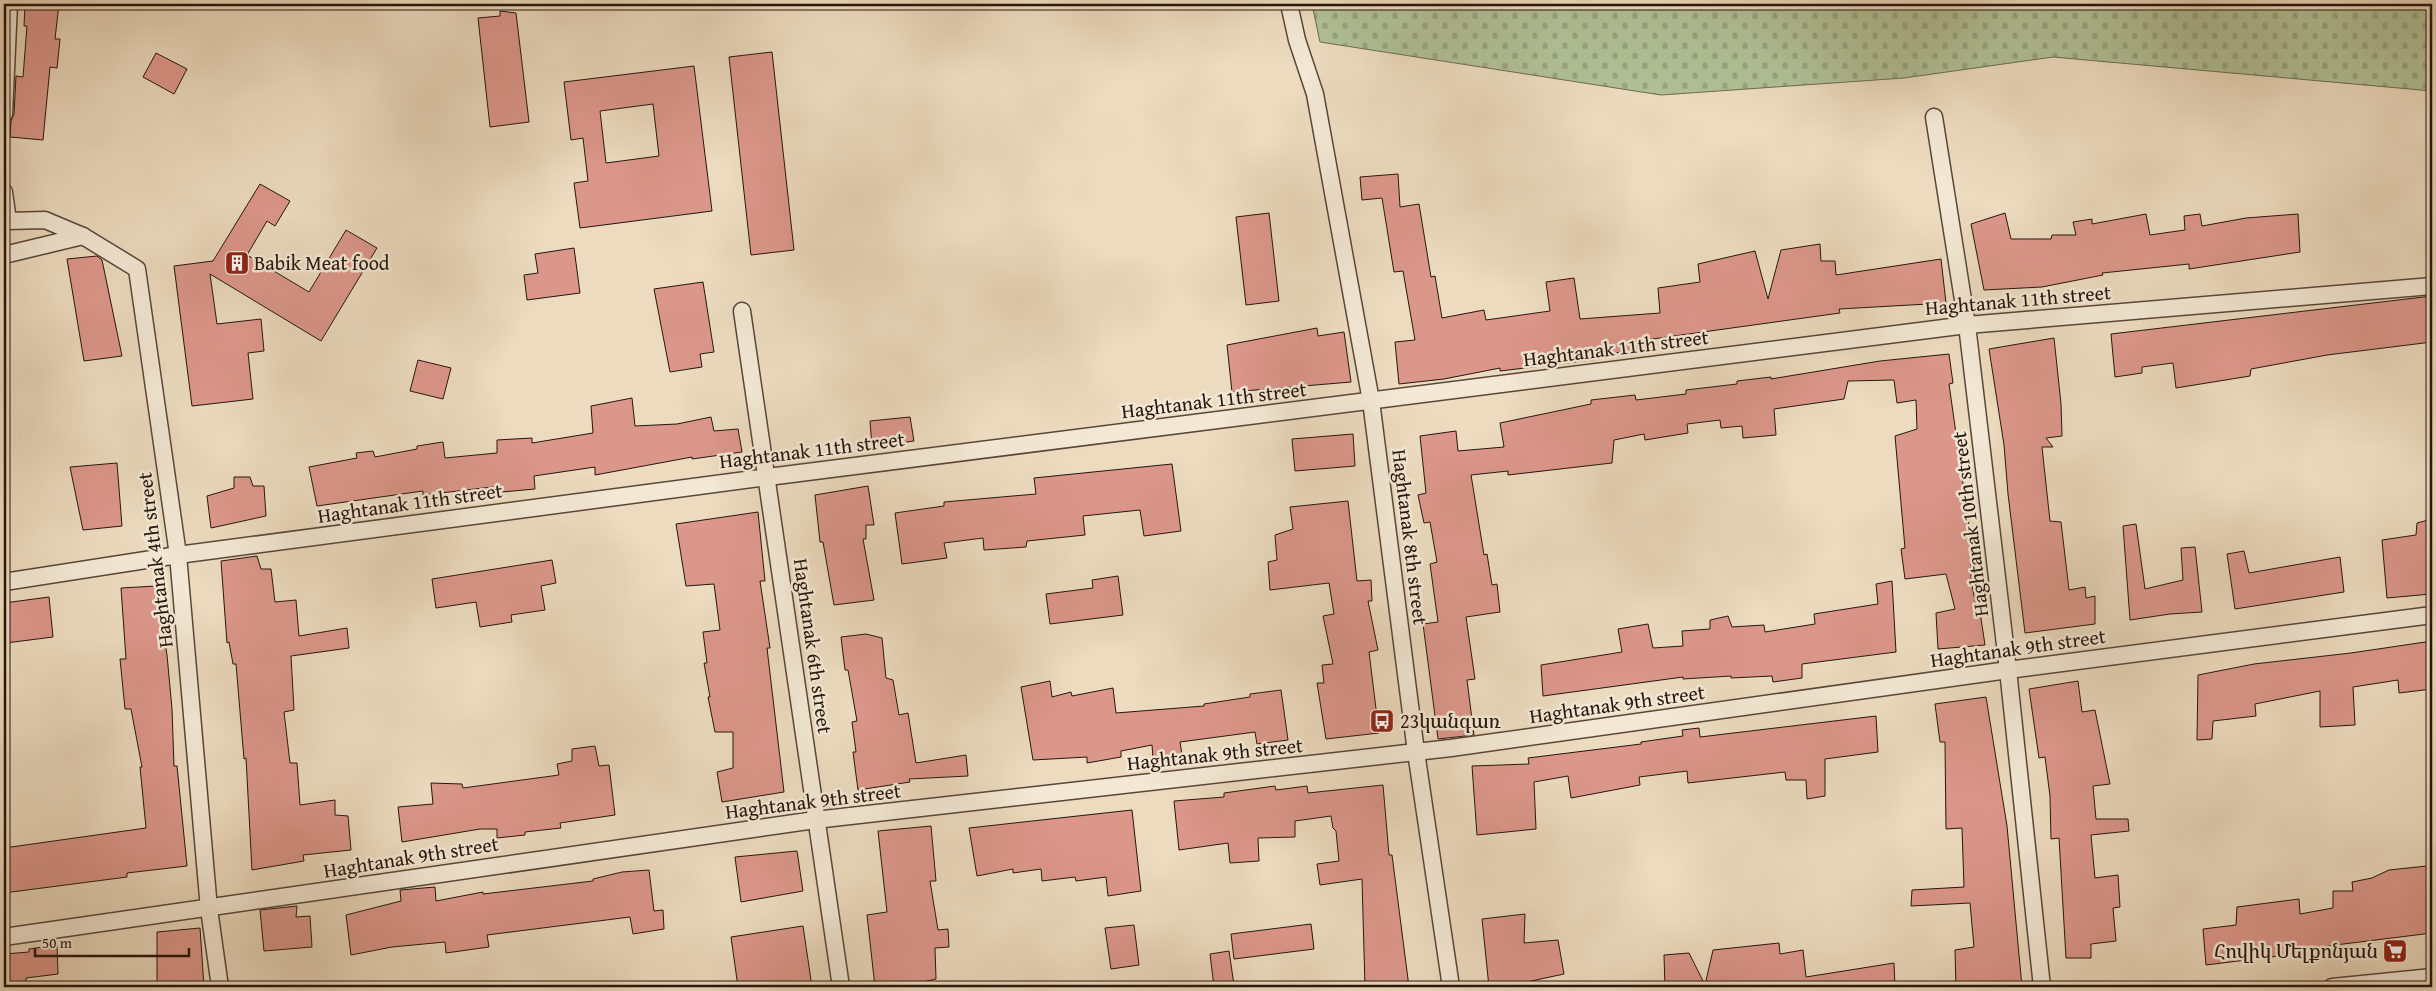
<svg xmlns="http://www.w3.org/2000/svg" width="2436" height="991" font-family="'Gentium Book Plus','Noto Serif Armenian',serif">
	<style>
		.cemetery { fill: url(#cemetery-stones); stroke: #6c6b52 }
		.building { fill: #dc978b; stroke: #26150c; fill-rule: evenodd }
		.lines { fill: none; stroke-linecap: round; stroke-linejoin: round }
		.minor-casing { stroke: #584639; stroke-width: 19 }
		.minor { stroke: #f3e8d5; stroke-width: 16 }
		.labels { text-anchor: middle; stroke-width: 5; stroke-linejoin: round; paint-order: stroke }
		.poi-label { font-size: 20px; fill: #26150c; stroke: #f3e8d5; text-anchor: start }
		.street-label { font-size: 20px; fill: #26150c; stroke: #f3e8d5 }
	</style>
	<defs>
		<pattern id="cemetery-stones" width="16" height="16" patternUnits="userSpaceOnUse" patternTransform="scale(1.25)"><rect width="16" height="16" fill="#b1c197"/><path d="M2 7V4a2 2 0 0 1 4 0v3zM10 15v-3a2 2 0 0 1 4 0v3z" fill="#98a581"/></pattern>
	</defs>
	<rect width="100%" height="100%" fill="#ecdbbf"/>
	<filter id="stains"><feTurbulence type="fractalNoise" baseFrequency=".004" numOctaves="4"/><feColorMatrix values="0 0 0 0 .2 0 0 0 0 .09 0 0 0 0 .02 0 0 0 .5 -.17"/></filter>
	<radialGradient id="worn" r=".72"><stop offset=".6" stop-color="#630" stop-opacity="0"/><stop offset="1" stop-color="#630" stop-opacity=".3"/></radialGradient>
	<path class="cemetery" d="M1312 4H2432V91L2053 57 1904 78 1661 95 1320 42Z"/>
	<g class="building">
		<path d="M25 4H59L55 39H60L57 68 50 67 43 140 10 137 11 121 14 114 16 76 23 77 27 26H24Z"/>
		<path d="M500 11 516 13 529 122 490 127 478 18 500 16Z"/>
		<path d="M772 52 794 250 751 255 729 57Z"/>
		<path d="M156 53 187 69 174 94 143 77Z"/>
		<path d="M694 66 712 211 580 228 574 183 588 181 583 138 571 140 564 82ZM653 104 659 156 606 163 600 111Z"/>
		<path d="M1398 174 1400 207 1419 204 1431 277 1435 276 1442 318 1484 310 1486 320 1550 311 1546 282 1574 278 1580 319 1660 313 1658 288 1700 282 1698 264 1755 251 1768 299 1781 250 1820 244 1821 261H1835L1836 275 1941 259 1946 303 1839 309 1840 313 1638 341V351L1600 354V359L1500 371V368L1444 379 1399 384 1395 342 1415 340 1403 271 1394 272 1382 198 1362 200 1360 177Z"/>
		<path d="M260 184 290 201 275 226 267 221 247 255 309 292 346 230 377 248 321 341 210 274 217 324 261 319 264 351 248 353 253 399 192 406 174 266 213 261Z"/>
		<path d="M1269 213 1279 301 1246 305 1236 217Z"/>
		<path d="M2005 213 2011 239H2051L2052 235H2076L2073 222 2092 219V224L2146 214 2150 235 2185 230 2184 216 2200 214 2202 226 2246 218 2298 214 2300 252 2189 269V264L2102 273 2103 275 2042 287 1984 290 1971 224Z"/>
		<path d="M574 248 580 293 527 300 524 275 538 273 535 254Z"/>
		<path d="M97 256 102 260 122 356 84 361 67 259Z"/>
		<path d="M703 282 714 352 700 354 702 367 670 372 654 289Z"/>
		<path d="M2432 296V342L2327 355 2251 369 2250 376 2176 388 2173 363 2142 367V373L2115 377 2111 334Z"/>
		<path d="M1317 328 1318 336 1344 332 1351 382 1232 392 1227 345Z"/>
		<path d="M2054 338 2061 404 2062 436 2046 438 2053 447H2042L2050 521 2061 522 2069 590 2085 587 2086 598 2095 596V624L2025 633 2008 494 2004 445 1989 349Z"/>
		<path d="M1949 354 1953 383 1949 384 1971 540V581L1976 605H1979L1985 645 1938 649 1936 613 1955 609 1946 574 1905 579 1901 549 1905 548 1895 436 1917 429 1916 400 1897 403 1894 380 1848 381 1844 399 1774 409 1776 435 1743 438 1742 426 1721 428 1720 420 1687 424 1688 433 1645 440 1644 434 1614 440 1612 463 1508 475V471L1471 475 1484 555 1487 554 1492 585 1497 584 1500 612 1466 617 1475 679 1467 680 1474 735 1438 739 1423 624 1438 622 1430 564 1437 562 1430 522 1424 523 1418 495 1426 493 1420 436 1456 431 1458 451 1504 447 1500 423 1591 404V400L1635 395 1636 400 1686 394V390L1737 384V381L1771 377V379L1880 361Z"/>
		<path d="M418 360 451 368 443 399 410 391Z"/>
		<path d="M632 398 635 426 677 424 711 417 714 431 738 429 742 452 692 459V457L595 475V467L534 476 535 489 502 492 501 486 423 495V491L317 506 309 467 357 458 356 453 373 451 375 457 417 449V446L443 442 445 458 497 453V440L532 438V443L593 433 591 406Z"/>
		<path d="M910 417 914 441 872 447 870 421Z"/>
		<path d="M1353 434 1355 466 1295 471 1292 439Z"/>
		<path d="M117 463 122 526 83 530 70 467Z"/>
		<path d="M1172 464 1181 531 1144 536 1140 510 1083 516 1085 535 1027 541 1026 547 984 550 983 538 944 543 947 558 902 564 895 513 944 506V502L1036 494 1034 478Z"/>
		<path d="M234 477H250L253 486H264L266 516 211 528 207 496 234 488Z"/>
		<path d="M868 486 874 525H866V539H863L874 600 834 605 823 542H820L815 495Z"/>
		<path d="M1348 501 1357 581 1371 580 1372 601H1368L1378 650 1369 652 1379 733 1326 739 1317 683H1324L1322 665 1333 664 1323 616 1334 614 1329 583 1270 590 1268 562 1277 560 1275 535 1293 529 1290 507Z"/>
		<path d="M758 512 765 581H760L770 648H767L784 792 722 802 717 772 733 768V732H715L708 697H710L704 663H707L703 632 720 630 714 584 686 586 676 524Z"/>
		<path d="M2432 519 2431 594 2387 598 2382 540 2416 535 2417 523Z"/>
		<path d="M2136 524 2145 589 2183 580 2181 548 2195 547 2202 612 2170 614 2130 620 2123 526Z"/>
		<path d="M2244 551 2249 573 2340 557 2344 592 2235 609 2227 554Z"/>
		<path d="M257 556 261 569H271L275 602 296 600 299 636 347 628 349 648 291 656 294 710 284 712 290 763H297L300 805 335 800V815L348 816 351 850 303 855 304 861 252 870 246 758 244 759 236 664H233L229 642 227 643 221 561Z"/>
		<path d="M552 560 556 583 541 586 545 610 511 615 512 622 480 627 476 602 436 608 432 579Z"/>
		<path d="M1118 576 1123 615 1050 624 1046 594 1093 588 1092 580Z"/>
		<path d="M1892 581 1896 652 1802 664V678L1773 682 1772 676 1731 678V676L1683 679V677L1543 696 1541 665 1622 652 1618 629 1648 624 1653 648 1683 646 1682 631 1710 629V620L1728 616 1732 627 1764 625 1765 632 1815 624 1814 614 1878 604 1876 584Z"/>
		<path d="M156 586 167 655 172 709 174 766H177L187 866 127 873V877L4 893V848L146 828 140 767H142L131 709H125L120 659H126L121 588Z"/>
		<path d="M49 597 53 637 6 643 4 603Z"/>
		<path d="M866 634 882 638 886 678 893 680 899 715 908 713 916 763 966 755 968 776 909 779 910 782 858 790 853 752H856L852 722 857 721 848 670H845L841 637Z"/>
		<path d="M2432 641V689L2399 693 2398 680 2353 687 2355 725 2320 727V691L2255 704 2256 716 2213 721 2212 739 2197 740 2198 675 2254 664 2351 653Z"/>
		<path d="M1050 681 1052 697 1071 692 1072 696 1113 688 1116 713 1204 706V704L1250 697V694L1281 690 1288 740 1257 744 1255 732 1180 742 1182 755 1153 758 1152 745 1121 751V757L1087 763V757L1033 760 1021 687Z"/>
		<path d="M2078 681 2082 712 2095 710 2110 784 2093 786 2096 819H2128L2129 831 2091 835 2095 878 2118 875 2120 907 2113 908 2116 941 2091 944V958H2066L2059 838 2051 839 2050 796 2045 757 2039 758 2029 689Z"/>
		<path d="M1986 697 2007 826 2022 987H1956L1955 950 1974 947 1970 903 1911 906 1912 890 1964 887 1962 828 1946 829 1945 742H1940L1935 704Z"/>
		<path d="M1876 716 1878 752 1825 759V796L1807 799 1806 780H1786L1785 772 1688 783 1687 771 1639 777 1640 785 1571 798 1568 776 1534 782 1536 829 1477 835 1472 766 1529 764 1528 758 1641 744V742L1683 736 1682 730 1699 728 1700 737Z"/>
		<path d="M595 746 599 766 609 765 615 815 560 823 561 828 525 832V835L497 838V829H480L402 842 398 807 433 804 431 783 462 784 463 788 559 775 557 764 572 761V749Z"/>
		<path d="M1383 785 1389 855H1392L1409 987H1365L1362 879 1320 885 1317 864 1339 861 1336 831 1333 828 1331 816 1295 821V837L1258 838 1259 861 1230 863 1228 843 1179 850 1174 801 1224 797V793L1275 786 1276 790 1307 786 1308 793Z"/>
		<path d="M1132 810 1141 891 1108 896 1106 877 1076 881 1075 877 1042 881 1041 869 1013 873V869L977 876 969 828Z"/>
		<path d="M931 826 936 881H930L938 930 948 929 949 947 935 948 936 979 909 985V987H875L867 915 887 912 878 831Z"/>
		<path d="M797 851 803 891 741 902 735 857Z"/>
		<path d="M2427 866 2428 872 2432 871V933L2303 949V953L2206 965 2203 929 2236 925 2237 907 2299 899 2300 914 2333 908V891H2353L2352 882 2372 878 2389 870Z"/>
		<path d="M649 870 654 911 663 910 664 929 633 934 630 917 487 935 489 947 446 953 445 942 392 947 351 955 346 915 401 901 400 890 435 887 436 901 483 892V894L593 881V879L622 872Z"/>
		<path d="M297 906 296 917 310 916 312 947 264 951 260 910Z"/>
		<path d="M1525 914 1524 943 1558 940 1564 974 1503 987H1489L1482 919Z"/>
		<path d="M1311 924 1314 949 1234 959 1231 934Z"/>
		<path d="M1134 925 1139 965 1111 969 1105 928Z"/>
		<path d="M803 926 812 987H738L731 937Z"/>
		<path d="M200 928 204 987H157V932Z"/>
		<path d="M1779 943 1780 954 1803 950 1806 977 1894 963 1895 987H1665L1664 955 1689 953 1705 985 1713 950Z"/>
		<path d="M57 945 58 974 26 978V987H4V954L29 952V949Z"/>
		<path d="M1229 951 1234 985 1214 987 1210 954Z"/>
	</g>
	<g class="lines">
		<defs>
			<g id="minor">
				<path d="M1289 4 1297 40 1315 94 1371 401 1416 752 1451 987"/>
				<path d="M4 114 9 4"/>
				<path d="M1934 117 1967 325 2008 670 2042 987"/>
				<path d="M4 192 8 221 45 220 83 236 137 269 178 555 209 909 220 987"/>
				<path d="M4 255 83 236"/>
				<path d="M742 311 841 987"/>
				<path d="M4 582 178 555 768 477 1967 325 2432 286"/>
				<path d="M4 937 815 820 1451 748 2008 670 2432 615"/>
				<path d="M2332 987 2432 977"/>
			</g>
		</defs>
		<use href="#minor" class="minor-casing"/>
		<use href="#minor" class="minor"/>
	</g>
	<defs>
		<symbol id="building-square" viewBox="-11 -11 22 22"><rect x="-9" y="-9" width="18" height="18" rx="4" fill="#8f2418" stroke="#f3e8d5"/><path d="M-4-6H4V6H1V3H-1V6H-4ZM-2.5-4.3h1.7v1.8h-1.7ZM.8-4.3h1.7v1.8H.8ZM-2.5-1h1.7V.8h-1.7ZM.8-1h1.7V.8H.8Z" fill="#fff"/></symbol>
		<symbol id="bus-square" viewBox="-11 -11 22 22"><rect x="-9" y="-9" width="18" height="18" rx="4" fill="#8f2418" stroke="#f3e8d5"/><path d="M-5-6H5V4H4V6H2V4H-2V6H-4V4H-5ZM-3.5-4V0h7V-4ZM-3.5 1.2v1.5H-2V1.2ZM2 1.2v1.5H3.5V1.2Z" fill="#fff"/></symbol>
		<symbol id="supermarket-square" viewBox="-11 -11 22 22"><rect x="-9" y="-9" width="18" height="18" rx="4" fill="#8f2418" stroke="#f3e8d5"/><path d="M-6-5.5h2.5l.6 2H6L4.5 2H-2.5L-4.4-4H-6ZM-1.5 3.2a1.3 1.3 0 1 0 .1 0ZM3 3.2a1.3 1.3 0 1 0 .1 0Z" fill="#fff"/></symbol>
	</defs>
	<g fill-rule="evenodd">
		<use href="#building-square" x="223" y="249" width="28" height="28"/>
		<use href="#bus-square" x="1368" y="707" width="28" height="28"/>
		<use href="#supermarket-square" x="2381" y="937" width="28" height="28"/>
	</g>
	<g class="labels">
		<g class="poi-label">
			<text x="254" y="270">Babik Meat food</text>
			<text x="1400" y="728">23կանգառ</text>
			<text x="2378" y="958" text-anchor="end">Հովիկ Մելքոնյան</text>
		</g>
		<g class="street-label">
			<text transform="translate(2018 300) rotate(-5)" y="7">Haghtanak 11th street</text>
			<text transform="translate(1616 348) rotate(-7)" y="7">Haghtanak 11th street</text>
			<text transform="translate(1214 400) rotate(-7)" y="7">Haghtanak 11th street</text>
			<text transform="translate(812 450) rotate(-7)" y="7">Haghtanak 11th street</text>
			<text transform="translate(410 503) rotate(-8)" y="7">Haghtanak 11th street</text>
			<text transform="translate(1970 524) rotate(-97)" y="7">Haghtanak 10th street</text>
			<text transform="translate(1410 537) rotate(83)" y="7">Haghtanak 8th street</text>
			<text transform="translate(155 560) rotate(-97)" y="7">Haghtanak 4th street</text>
			<text transform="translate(813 646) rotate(82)" y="7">Haghtanak 6th street</text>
			<text transform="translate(2018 648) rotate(-8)" y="7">Haghtanak 9th street</text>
			<text transform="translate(1617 704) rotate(-8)" y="7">Haghtanak 9th street</text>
			<text transform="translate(1215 754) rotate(-6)" y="7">Haghtanak 9th street</text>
			<text transform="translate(813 801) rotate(-7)" y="7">Haghtanak 9th street</text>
			<text transform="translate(411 857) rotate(-9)" y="7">Haghtanak 9th street</text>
		</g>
	</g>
	<rect width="2436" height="991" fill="none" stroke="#ecdbbf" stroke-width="20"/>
	<rect x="5" y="5" width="2426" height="981" fill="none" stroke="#26150c" stroke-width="2.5"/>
	<rect x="10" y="10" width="2416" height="971" fill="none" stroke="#26150c"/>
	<path d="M35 948v8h154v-8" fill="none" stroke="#26150c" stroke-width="2.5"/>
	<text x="42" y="948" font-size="15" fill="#26150c" stroke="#f3e8d5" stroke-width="4" paint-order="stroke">50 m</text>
	<rect width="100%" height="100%" filter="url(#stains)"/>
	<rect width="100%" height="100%" fill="url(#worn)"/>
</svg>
